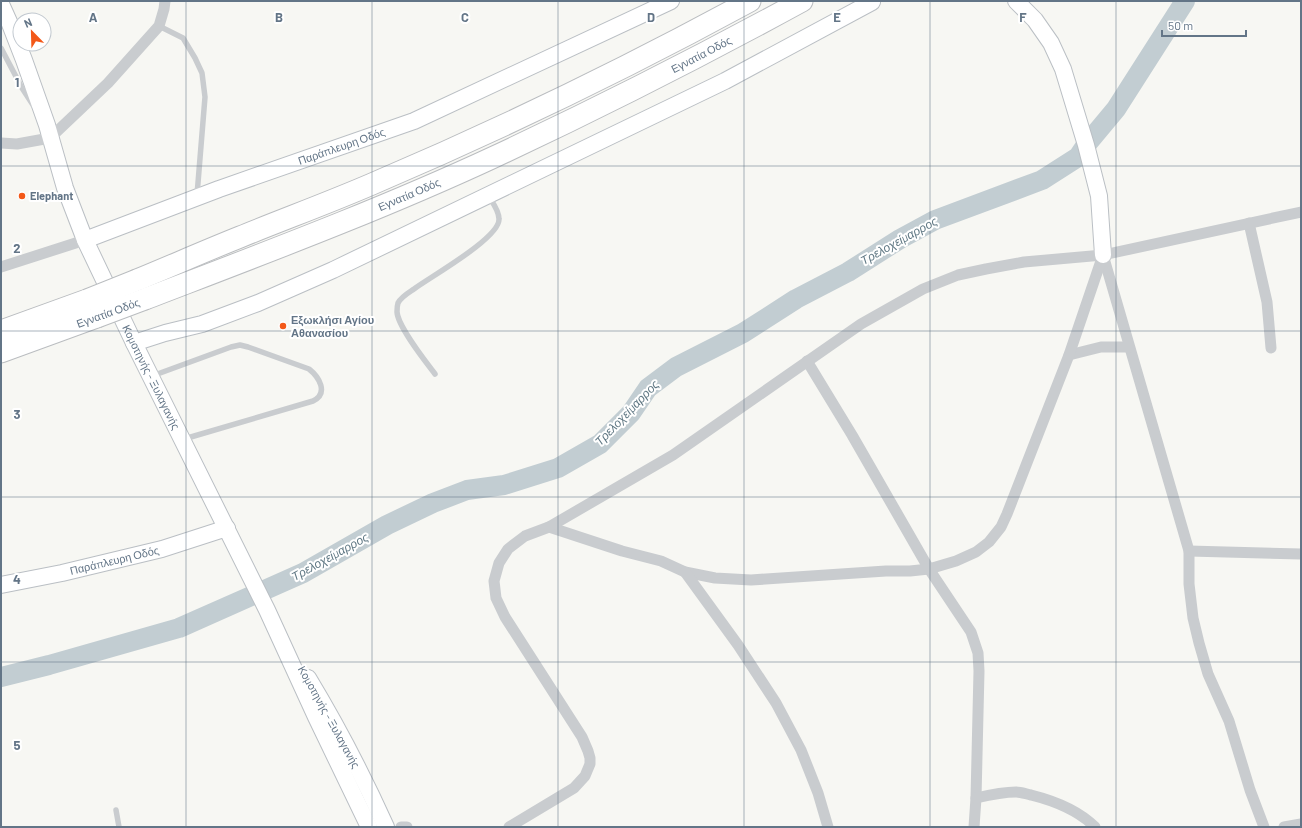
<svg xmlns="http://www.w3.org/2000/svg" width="1302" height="828" font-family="Barlow,sans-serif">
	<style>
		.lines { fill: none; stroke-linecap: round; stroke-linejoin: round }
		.river { stroke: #c2cdd2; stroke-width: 20 }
		.secondary-casing { stroke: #babfc4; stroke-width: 18 }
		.highway-casing { stroke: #babdc0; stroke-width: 23 }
		.lane { stroke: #c9cccf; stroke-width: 5.5 }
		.street { stroke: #c9cccf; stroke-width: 11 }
		.secondary { stroke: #fff; stroke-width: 16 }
		.highway { stroke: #fff; stroke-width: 21 }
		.highway-bridge-casing { stroke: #babdc0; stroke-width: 23; stroke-linecap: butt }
		.highway-bridge { stroke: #fff; stroke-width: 21 }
		.grid { fill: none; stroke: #637587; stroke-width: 1; stroke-opacity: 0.55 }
		.poi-dot { fill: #f35818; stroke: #fff; stroke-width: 1.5 }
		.labels { text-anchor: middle; stroke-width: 4; stroke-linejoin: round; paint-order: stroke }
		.street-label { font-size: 11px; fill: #637587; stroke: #fff }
		.poi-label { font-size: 11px; font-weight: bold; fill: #637587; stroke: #fff; text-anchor: start }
		.water-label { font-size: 12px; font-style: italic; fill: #5f7783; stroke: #fff }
		.grid-label { font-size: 13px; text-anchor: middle; font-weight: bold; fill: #637587; stroke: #fff; stroke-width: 4; stroke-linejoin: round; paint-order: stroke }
	</style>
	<rect width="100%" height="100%" fill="#f7f7f3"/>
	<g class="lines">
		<path class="river" d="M1 677 49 665 179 628 303 573 387 525 433 503 467 490 504 485 558 468 600 444 631 413 648 388 676 367 743 333 796 299 848 272 900 239 935 220 1042 180 1078 157 1086 145 1116 109 1185 1"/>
		<defs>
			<g id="secondary">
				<path d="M1016 1 1035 20 1051 43 1063 69 1086 145 1099 196 1103 255"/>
				<path id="s1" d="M1 4 10 24 24 60 47 125 65 188 85 240 134 343 267 610 316 717 369 827"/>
				<path id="s2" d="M85 240 219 189 414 121 671 1"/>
				<path d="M134 343 165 333 202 324 258 303 333 270 725 81 872 2"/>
				<path id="s3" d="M1 585 62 573 162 549 227 528"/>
				<path d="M308 678C337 726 363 776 386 827"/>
			</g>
			<g id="highway">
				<path d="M137 280C171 266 205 251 240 237 284 219 328 203 372 184 501 129 627 68 750 1"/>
				<path id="s4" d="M145 299C262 254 380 210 494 157 599 108 701 56 802 1"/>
				<path d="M1 331 87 300"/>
				<path d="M1 352 97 317"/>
			</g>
		</defs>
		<use href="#secondary" class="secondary-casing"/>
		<use href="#highway" class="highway-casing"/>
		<g class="lane">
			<path d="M159 26 183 38 195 58 202 73 205 97 197 195"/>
			<path d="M1 48 22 88 33 105"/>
			<path d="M435 374C426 362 398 327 397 312 397 310 397 306 398 303 401 297 408 293 414 289 430 277 500 238 499 219 499 211 493 203 489 197"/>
			<path d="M152 376 231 347 240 345 248 347 309 369C319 377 329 393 313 401L184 439"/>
			<path d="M116 810 119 827"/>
		</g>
		<g class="street">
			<path d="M1 143 17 144 50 138 108 83 159 26 164 9 165 1"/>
			<path d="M1249 223 1267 302 1271 348"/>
			<path d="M1103 255 1189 551V584L1193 618 1199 643 1208 674 1229 721 1250 790 1264 827"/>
			<path d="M1 267 85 240"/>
			<path d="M1069 355 1101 347H1129"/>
			<path d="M807 361 852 435 929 569 971 632 978 653 979 671 976 798 974 827"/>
			<path d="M549 527 622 551 661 561 685 572 715 578 751 580 886 571H910L929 569 956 561 976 552 989 542 1001 527 1007 514 1069 355 1103 255"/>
			<path d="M1189 551 1301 554"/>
			<path d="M685 572 738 645 776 703 801 750 818 793 828 827"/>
			<path d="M976 798C989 795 1002 792 1016 792 1021 792 1026 794 1031 795 1055 801 1078 810 1095 827"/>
			<path d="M401 827H407"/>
			<path d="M509 827 574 788 585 776 590 764V758L588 751 582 737 505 617 496 598 494 581 499 563 508 549 525 536 549 527 673 455 861 324 923 289 958 275 986 269 1024 262 1103 255 1301 212"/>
			<path d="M1284 827 1301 824"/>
		</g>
		<use href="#secondary" class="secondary"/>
		<use href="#highway" class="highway"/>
		<defs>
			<g id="highway-bridge">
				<path d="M87 300 137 280"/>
				<path d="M97 317 145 299"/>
			</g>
		</defs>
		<use href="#highway-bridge" class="highway-bridge-casing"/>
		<use href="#highway-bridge" class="highway-bridge"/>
	</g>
	<path class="grid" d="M186 1V827M372 1V827M558 1V827M744 1V827M930 1V827M1116 1V827M1 166H1301M1 331H1301M1 497H1301M1 662H1301"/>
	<g class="poi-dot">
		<circle cx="22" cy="196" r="4"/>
		<circle cx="283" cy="326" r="4"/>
	</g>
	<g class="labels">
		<g class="street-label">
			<text dy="4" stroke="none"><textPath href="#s4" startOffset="608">Εγνατία Οδός</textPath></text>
			<text dy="4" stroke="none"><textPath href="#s2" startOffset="273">Παράπλευρη Οδός</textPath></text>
			<text dy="4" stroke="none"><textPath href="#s4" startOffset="284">Εγνατία Οδός</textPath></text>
			<text transform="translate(108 313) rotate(-20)" y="4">Εγνατία Οδός</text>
			<text dy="4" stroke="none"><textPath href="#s1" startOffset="403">Κομοτηνής - Ξυλαγανής</textPath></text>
			<text dy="4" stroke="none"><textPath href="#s3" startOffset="116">Παράπλευρη Οδός</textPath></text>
			<text transform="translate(329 717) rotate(61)" y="4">Κομοτηνής - Ξυλαγανής</text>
		</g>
		<g class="poi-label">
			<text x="30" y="200">Elephant</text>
			<text x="291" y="324">Εξωκλήσι Αγίου<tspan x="291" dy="13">Αθανασίου</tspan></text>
		</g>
		<g class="water-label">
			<text transform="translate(899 241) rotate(-29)" y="4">Τρελοχείμαρρος</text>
			<text transform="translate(627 413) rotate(-46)" y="4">Τρελοχείμαρρος</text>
			<text transform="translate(330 557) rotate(-29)" y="4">Τρελοχείμαρρος</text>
		</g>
	</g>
	<g class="grid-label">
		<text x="93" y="22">A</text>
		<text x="279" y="22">B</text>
		<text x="465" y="22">C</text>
		<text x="651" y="22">D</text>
		<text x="837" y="22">E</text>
		<text x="1023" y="22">F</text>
		<text x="17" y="87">1</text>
		<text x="17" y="253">2</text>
		<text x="17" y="419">3</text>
		<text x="17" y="584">4</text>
		<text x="17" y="750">5</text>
	</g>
	<rect width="1302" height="828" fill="none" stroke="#637587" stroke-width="4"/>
	<g transform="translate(32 32) rotate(337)"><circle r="19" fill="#ffffff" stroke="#c1c8cf"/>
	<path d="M0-3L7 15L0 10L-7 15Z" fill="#f35818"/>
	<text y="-6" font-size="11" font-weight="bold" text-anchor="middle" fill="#637587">N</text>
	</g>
	<path d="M1162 30v6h84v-6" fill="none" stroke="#637587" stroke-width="2"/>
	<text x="1168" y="30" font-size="12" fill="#637587" stroke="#ffffff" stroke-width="3" paint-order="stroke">50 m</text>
</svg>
